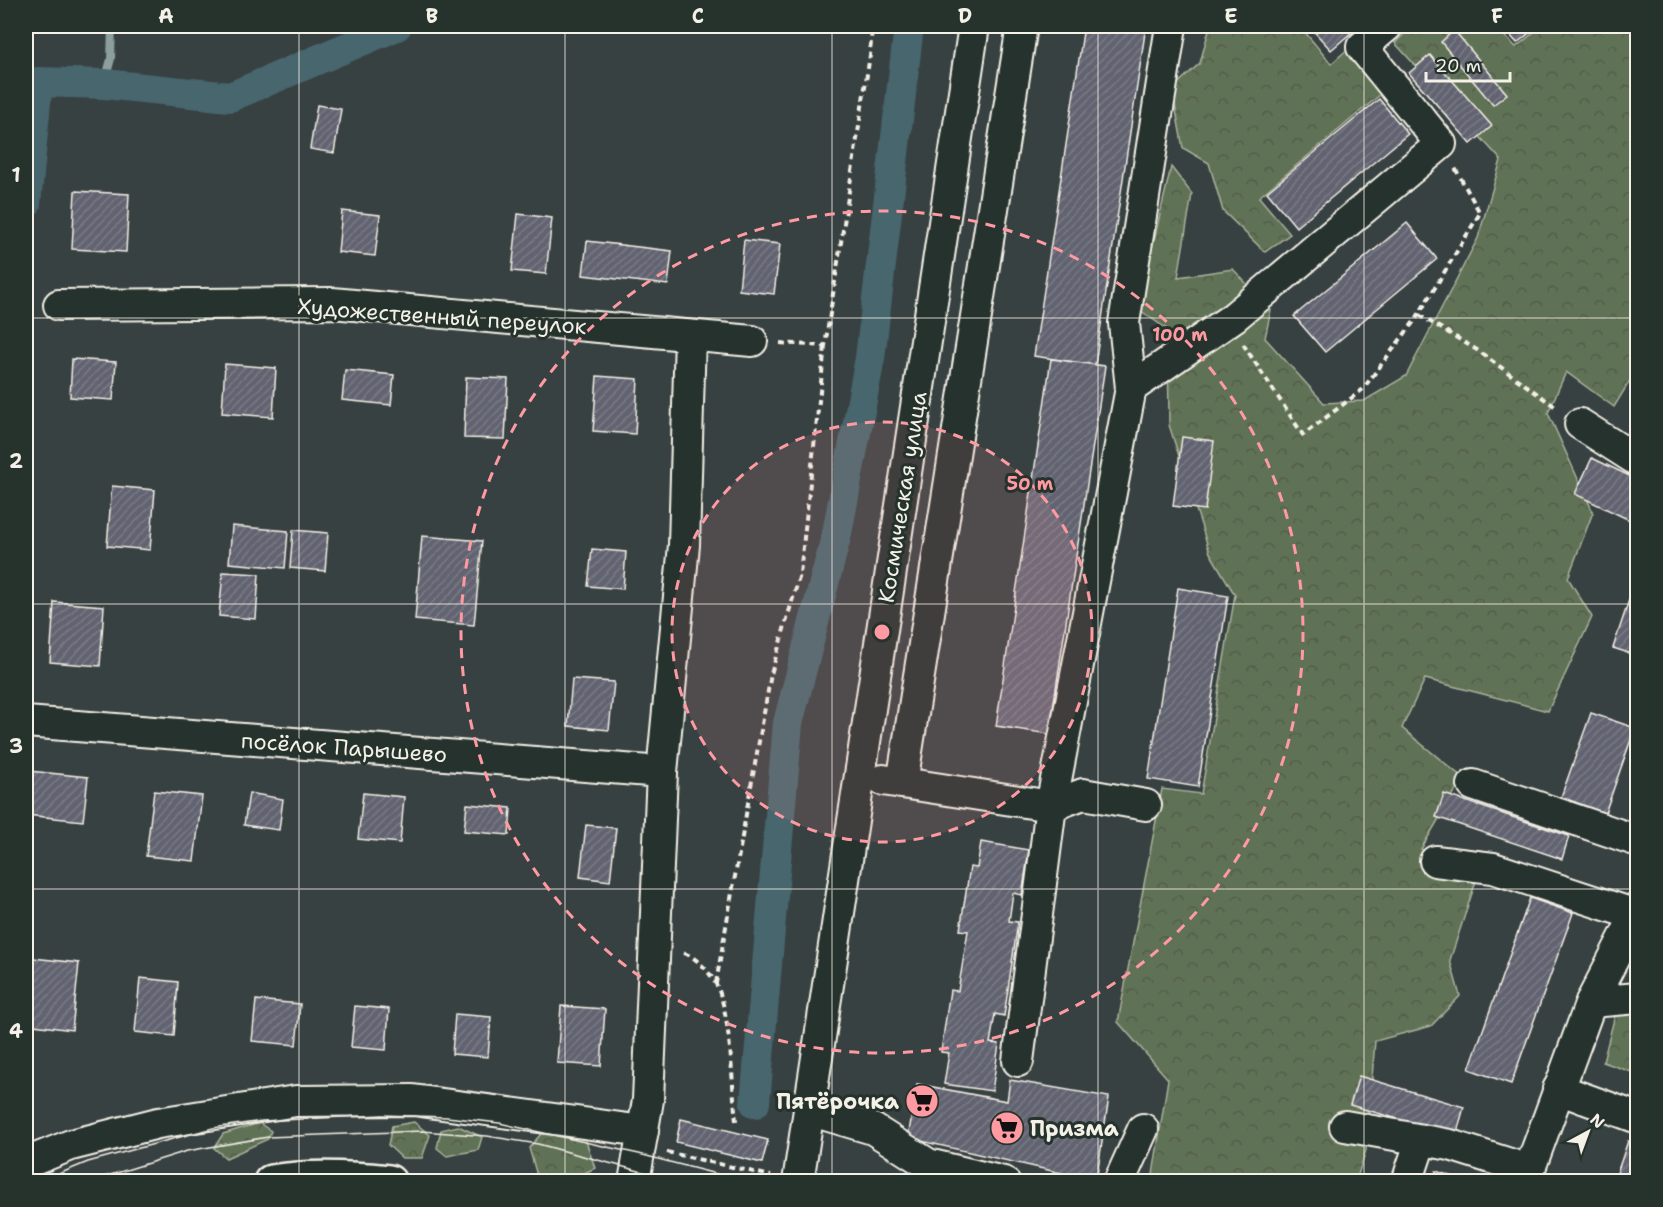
<svg xmlns="http://www.w3.org/2000/svg" width="1663" height="1207" font-family="'Shantell Sans',sans-serif">
	<style>
		.forest { fill: url(#forest-crowns); stroke: #aab29e; stroke-width: 1.5 }
		.lines { fill: none; stroke-linecap: round; stroke-linejoin: round }
		.stream { stroke: #8c9e9e; stroke-width: 8 }
		.canal { stroke: #46666d; stroke-width: 30 }
		.building { fill: url(#building-hatch); stroke: #f4f1e8; stroke-width: 1.5 }
		.minor-casing { stroke: #f4f1e8; stroke-width: 34 }
		.major-casing { stroke: #f4f1e8; stroke-width: 38 }
		.path { stroke: #f4f1e8; stroke-width: 4; stroke-dasharray: 6 4.5; stroke-linecap: butt }
		.minor { stroke: #26332d; stroke-width: 30 }
		.major { stroke: #26332d; stroke-width: 33 }
		.tram { stroke: #f4f1e8; stroke-width: 1.5 }
		.grid { fill: none; stroke: #f4f1e8; stroke-width: 1.5; stroke-opacity: 0.55 }
		.ring { fill: none; stroke: #ff9aa2; stroke-width: 3; stroke-dasharray: 10 8 }
		.labels { text-anchor: middle; stroke-width: 6; stroke-linejoin: round; paint-order: stroke }
		.street-label { font-size: 22px; fill: #f4f1e8; stroke: #26332d }
		.poi-label { font-size: 22px; font-weight: bold; fill: #f4f1e8; stroke: #26332d; text-anchor: end }
		.centre { fill: #ff9aa2; stroke: #26332d; stroke-width: 3 }
		.ring-label { font-size: 18px; text-anchor: middle; font-weight: bold; fill: #ff9aa2; stroke: #26332d; stroke-width: 6; stroke-linejoin: round; paint-order: stroke }
		.neatline { fill: none; stroke: #f4f1e8; stroke-width: 2 }
		.grid-label { font-size: 20px; text-anchor: middle; font-weight: bold; fill: #f4f1e8 }
	</style>
	<defs>
		<pattern id="forest-crowns" width="20" height="18" patternUnits="userSpaceOnUse" patternTransform="scale(1.5)"><rect width="20" height="18" fill="#607254"/><path d="M2 6a3 3 0 1 1 6 0M12 15a3 3 0 1 1 6 0" fill="none" stroke="#535b4c"/></pattern>
		<pattern id="building-hatch" width="6" height="6" patternUnits="userSpaceOnUse" patternTransform="scale(1.5)"><rect width="6" height="6" fill="#626371"/><path d="M-1 1l2-2M0 6l6-6M5 7l2-2" fill="none" stroke="#797a85"/></pattern>
	</defs>
	<rect width="100%" height="100%" fill="#384141"/>
	<filter id="ink" filterUnits="userSpaceOnUse"><feTurbulence type="fractalNoise" baseFrequency=".0167" numOctaves="2"/><feDisplacementMap in="SourceGraphic" scale="12" xChannelSelector="R" yChannelSelector="G"/><feConvolveMatrix kernelMatrix="1 2 1 2 8 2 1 2 1" color-interpolation-filters="sRGB"/></filter>
	<g filter="url(#ink)">
		<g class="forest">
			<path d="M1210 26H1300L1331 64 1369 30 1381 94 1259 197 1290 234 1265 252 1223 211 1209 163 1183 148 1172 89 1200 63Z"/>
			<path d="M1412 26H1494L1516 47 1542 26H1637V369L1614 407 1566 372 1548 413 1593 512 1568 578 1592 617 1548 711 1425 679 1402 728 1463 778 1421 849 1478 875 1450 960 1460 996 1431 1026 1375 1041 1366 1150 1356 1181H1152L1168 1079 1118 1022 1162 789 1201 794 1235 595 1210 553 1169 425 1168 330 1138 309 1171 167 1192 194 1178 277 1233 269 1271 310 1265 338 1324 403 1364 401 1406 376 1478 238 1501 160 1395 43Z"/>
			<path d="M1637 986V1074L1603 1062 1615 1015Z"/>
			<path d="M414 1122 430 1135 422 1158H402L388 1145 392 1126Z"/>
			<path d="M259 1123 271 1131 268 1139 226 1158 214 1148 223 1134Z"/>
			<path d="M458 1126 482 1137 478 1150 447 1156 437 1148 441 1130Z"/>
			<path d="M546 1128 585 1138 595 1168 568 1181H541L538 1179 529 1148Z"/>
		</g>
		<g class="lines">
			<path class="stream" d="M104 84 111 59 112 26"/>
			<g class="canal">
				<path d="M26 204 38 82 104 84 230 97 397 26"/>
				<path d="M755 1103 788 723 837 533 870 358 909 26"/>
			</g>
		</g>
		<g class="building">
			<path d="M1084 26H1146L1095 365 1034 356Z"/>
			<path d="M1309 26H1359L1331 50Z"/>
			<path d="M1502 26H1538L1517 43Z"/>
			<path d="M1454 30 1507 94 1493 105 1441 42Z"/>
			<path d="M1430 55 1492 126 1471 144 1409 73Z"/>
			<path d="M1379 99 1408 134 1296 227 1267 192Z"/>
			<path d="M317 105 341 109 334 153 310 149Z"/>
			<path d="M75 191 129 194 126 252 72 249Z"/>
			<path d="M342 211 380 215 375 256 338 252Z"/>
			<path d="M518 214 552 218 546 274 512 271Z"/>
			<path d="M1407 223 1437 259 1325 352 1294 316Z"/>
			<path d="M744 240 780 244 774 294 739 290Z"/>
			<path d="M587 241 672 251 668 285 583 275Z"/>
			<path d="M72 359 116 362 113 400 70 397Z"/>
			<path d="M1051 359 1105 366 1049 734 996 726Z"/>
			<path d="M225 364 276 368 273 417 222 413Z"/>
			<path d="M345 370 394 375 391 405 342 400Z"/>
			<path d="M597 376 638 379 635 434 593 431Z"/>
			<path d="M466 377 508 379 505 439 464 438Z"/>
			<path d="M1182 437 1214 441 1205 510 1173 506Z"/>
			<path d="M1592 458 1638 480V524L1575 494Z"/>
			<path d="M112 486 155 490 150 550 107 546Z"/>
			<path d="M232 526 288 531 285 568 229 563Z"/>
			<path d="M293 530 328 533 325 571 290 568Z"/>
			<path d="M422 536 482 541 474 625 415 620Z"/>
			<path d="M592 549 626 552 623 589 588 586Z"/>
			<path d="M223 572 259 574 256 619 219 616Z"/>
			<path d="M1638 573V656L1613 648Z"/>
			<path d="M1178 588 1228 596 1198 787 1148 779Z"/>
			<path d="M54 602 104 606 100 666 50 662Z"/>
			<path d="M572 679 614 682 609 730 568 726Z"/>
			<path d="M1591 713 1635 728 1605 813 1561 797Z"/>
			<path d="M29 771 88 777 83 821 26 815Z"/>
			<path d="M154 791 202 796 194 861 146 856Z"/>
			<path d="M249 793 283 799 279 830 244 825Z"/>
			<path d="M363 793 404 797 400 843 358 839Z"/>
			<path d="M1444 794 1569 836 1562 859 1436 817Z"/>
			<path d="M467 804 511 808 509 835 464 831Z"/>
			<path d="M586 825 616 828 610 881 580 877Z"/>
			<path d="M981 842 1029 850 1022 895 1013 893 1009 921 1018 922 1004 1016 995 1014 990 1043 999 1044 992 1091 944 1084 949 1053 941 1052 950 990 958 991 968 931 960 930 970 867 977 868Z"/>
			<path d="M1530 898 1573 913 1511 1084 1469 1069Z"/>
			<path d="M33 958 79 963 72 1030 26 1024Z"/>
			<path d="M140 978 178 982 174 1036 135 1032Z"/>
			<path d="M256 1000 300 1004 296 1045 252 1041Z"/>
			<path d="M355 1006 389 1009 386 1050 351 1047Z"/>
			<path d="M561 1006 605 1009 601 1066 557 1063Z"/>
			<path d="M455 1014 491 1017 488 1057 452 1054Z"/>
			<path d="M1359 1076 1464 1107 1456 1136 1350 1105Z"/>
			<path d="M1010 1080 1109 1097 1096 1181 908 1138 917 1084 1007 1101Z"/>
			<path d="M681 1119 768 1140 762 1163 676 1142Z"/>
			<path d="M1628 1141 1638 1144V1168L1633 1182H1614Z"/>
			<path d="M1436 1171 1468 1182H1433Z"/>
		</g>
		<g class="lines">
			<defs>
				<g id="minor">
					<path d="M59 305 332 303 752 341"/>
					<path d="M1131 388 1124 323 1171 26"/>
					<path d="M1580 424 1638 461"/>
					<path d="M26 722 662 772"/>
					<path d="M883 780 1051 806 1083 794 1146 805"/>
					<path d="M902 783 1022 26"/>
					<path d="M1473 785 1638 841"/>
					<path d="M1435 861 1493 868 1636 915"/>
					<path d="M1591 1002 1638 998"/>
					<path d="M1018 1061 1051 806 1131 388 1234 317 1441 144 1362 47 1387 26"/>
					<path d="M1558 1089 1638 1118"/>
					<path d="M809 1110 873 1129 928 1164 1004 1182"/>
					<path d="M1345 1126 1450 1145 1529 1170"/>
					<path d="M26 1163 71 1145 158 1123 296 1101 413 1100 643 1131"/>
					<path d="M634 1182 648 1100 662 772 684 545 690 336"/>
					<path d="M798 1182 974 26"/>
					<path d="M1119 1182 1143 1129"/>
					<path d="M1407 1182 1421 1140"/>
					<path d="M1525 1182 1591 1002 1638 911"/>
				</g>
				<path id="major" d="M271 1182C310 1176 350 1178 389 1182"/>
			</defs>
			<use href="#minor" class="minor-casing"/>
			<use href="#major" class="major-casing"/>
			<g class="path">
				<path d="M1419 315 1477 350 1557 408"/>
				<path d="M780 343 825 346 870 55 872 26"/>
				<path d="M1243 344 1303 435 1362 390 1416 319 1480 213 1455 168"/>
				<path d="M684 953C697 958 709 971 716 984 731 1013 732 1086 736 1121"/>
				<path d="M716 983 771 674 800 574 825 346"/>
				<path d="M667 1152 771 1176"/>
			</g>
			<use href="#minor" class="minor"/>
			<use href="#major" class="major"/>
			<g class="tram">
				<path d="M39 1182 88 1162 213 1128 262 1121 382 1115 447 1117 499 1123 639 1154 747 1182"/>
				<path d="M88 1182 187 1151 268 1137 422 1131 487 1136 538 1144 680 1182"/>
			</g>
		</g>
	</g>
	<path class="grid" d="M299 26V1182M565 26V1182M832 26V1182M1098 26V1182M1364 26V1182M26 318H1638M26 604H1638M26 889H1638"/>
	<circle cx="882" cy="632" r="210" fill="#ff9aa2" fill-opacity=".12"/>
	<g class="ring">
		<circle cx="882" cy="632" r="210"/>
		<circle cx="882" cy="632" r="421"/>
	</g>
	<defs>
		<symbol id="supermarket-disc" viewBox="-11 -11 22 22"><circle r="9.5" fill="#ff9aa2" stroke="#26332d"/><path d="M-6-5.5h2.5l.6 2H6L4.5 2H-2.5L-4.4-4H-6ZM-1.5 3.2a1.3 1.3 0 1 0 .1 0ZM3 3.2a1.3 1.3 0 1 0 .1 0Z" fill="#111"/></symbol>
	</defs>
	<g fill-rule="evenodd">
		<use href="#supermarket-disc" x="903" y="1082" width="38" height="38"/>
		<use href="#supermarket-disc" x="988" y="1109" width="38" height="38"/>
	</g>
	<g class="labels">
		<g class="street-label">
			<text transform="translate(442 316) rotate(4)" y="8">Художественный переулок</text>
			<text transform="translate(902 497) rotate(-81)" y="8">Космическая улица</text>
			<text transform="translate(344 747) rotate(4)" y="8">посёлок Парышево</text>
		</g>
		<g class="poi-label">
			<text x="899" y="1109">Пятёрочка</text>
			<text x="1030" y="1136" text-anchor="start">Призма</text>
		</g>
	</g>
	<circle cx="882" cy="632" r="9" class="centre"/>
	<g class="ring-label">
		<text x="1180" y="341">100 m</text>
		<text x="1030" y="490">50 m</text>
	</g>
	<rect width="1663" height="1207" fill="none" stroke="#26332d" stroke-width="66"/>
	<g transform="translate(1588 1132) rotate(41)" stroke="#26332d" stroke-width="4.5" paint-order="stroke">
	<path d="M0-4.5L10 22L0 15L-10 22Z" fill="#f4f1e8"/>
	<text y="-9" font-size="16" font-weight="bold" text-anchor="middle" fill="#f4f1e8">N</text>
	</g>
	<path d="M1426 72v9h84v-9" fill="none" stroke="#f4f1e8" stroke-width="3"/>
	<text x="1435" y="72" font-size="18" fill="#f4f1e8" stroke="#26332d" stroke-width="4.5" paint-order="stroke">20 m</text>
	<rect x="33" y="33" width="1597" height="1141" class="neatline"/>
	<g class="grid-label">
		<text x="166" y="23">A</text>
		<text x="432" y="23">B</text>
		<text x="698" y="23">C</text>
		<text x="965" y="23">D</text>
		<text x="1231" y="23">E</text>
		<text x="1497" y="23">F</text>
		<text x="16" y="182">1</text>
		<text x="16" y="468">2</text>
		<text x="16" y="753">3</text>
		<text x="16" y="1038">4</text>
	</g>
</svg>
